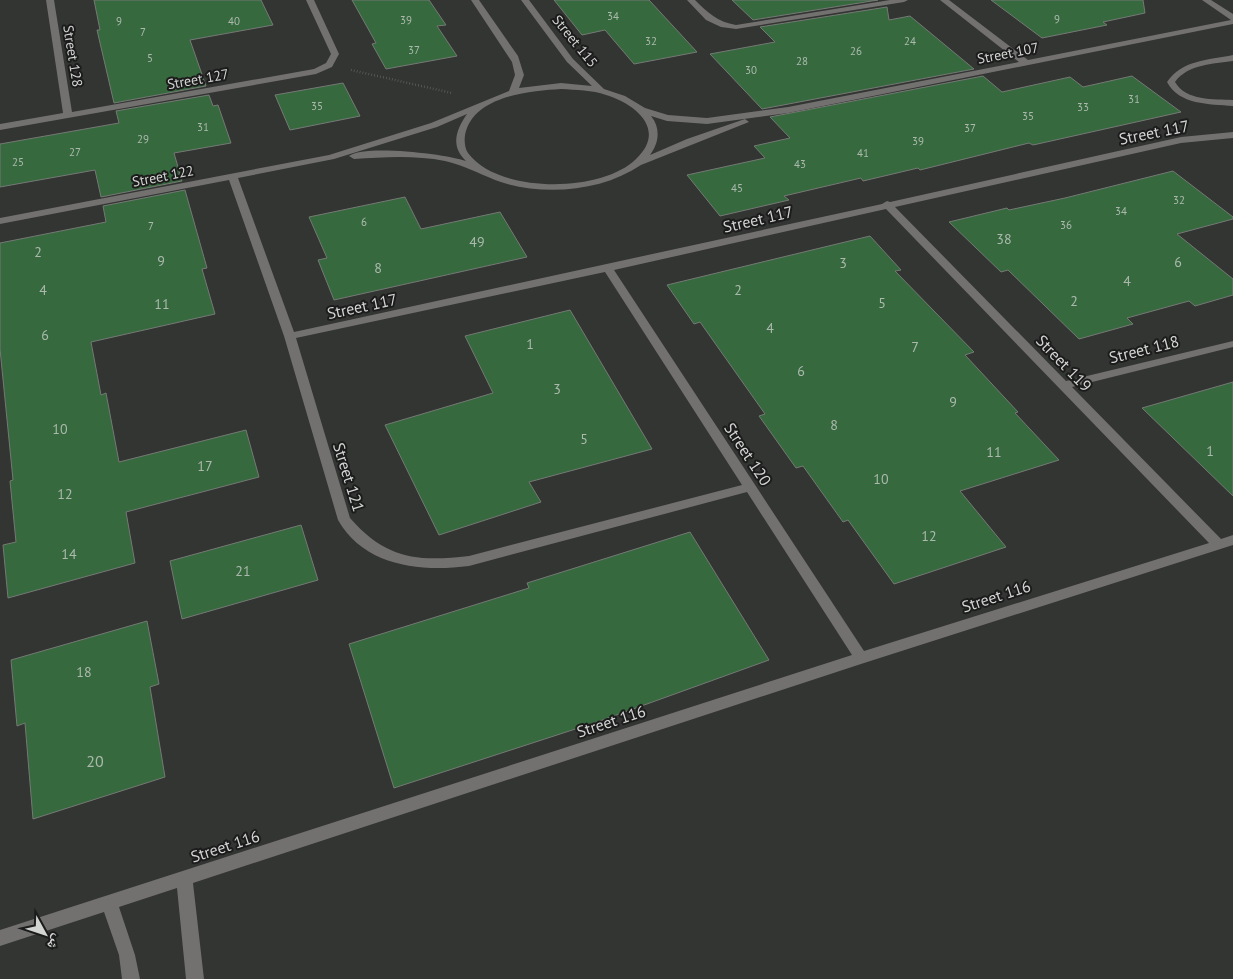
<svg xmlns="http://www.w3.org/2000/svg" width="1233" height="979" font-family="'PT Sans','Noto Naskh Arabic',sans-serif">
	<style>
		.building { fill: #37693e; stroke: #757975 }
		.lines { fill: none; stroke-linecap: round; stroke-linejoin: round }
		.path { stroke: #6f726f; stroke-width: 2.5; stroke-dasharray: 0.5 2.5; stroke-linecap: butt }
		.minor { fill: #737070; fill-rule: evenodd }
		.labels { text-anchor: middle; stroke-width: 4; stroke-linejoin: round; paint-order: stroke }
		.far-number-label { font-size: 11px; fill: #acbaae }
		.far-street-label { font-size: 14px; fill: #d3d5d3; stroke: #1b1c1b }
		.number-label { font-size: 14px; fill: #acbaae }
		.street-label { font-size: 16px; fill: #d3d5d3; stroke: #1b1c1b }
		.near-number-label { font-size: 16px; fill: #acbaae }
	</style>
	<rect width="100%" height="100%" fill="#323532"/>
	<g class="building">
		<path d="M94 0H261L273 25 190 40 206 86 114 103 97 30H100Z"/>
		<path d="M352 0H429L446 25 437 26 457 56 386 69 372 44 376 43Z"/>
		<path d="M554 0H649L697 52 634 64 605 30 582 35Z"/>
		<path d="M732 0H878L753 20Z"/>
		<path d="M991 0H1143L1145 13 1103 22 1107 25 1042 38Z"/>
		<path d="M887 7 889 20 910 16 974 69 762 109 710 54 775 42 760 27Z"/>
		<path d="M983 76 1002 92 1070 77 1083 87 1132 76 1181 112 1033 145 1029 143 920 170 918 168 863 181 861 178 784 196 789 200 720 216 687 175 765 158 754 146 790 138 770 117Z"/>
		<path d="M343 83 360 116 290 130 275 95Z"/>
		<path d="M209 95 213 106 218 105 231 143 174 153 182 181 101 197 95 170 0 187V144L119 123 116 111Z"/>
		<path d="M1173 171 1233 217V219L1177 234 1233 279V295L1195 306 1189 301 1127 318 1133 324 1079 339 1008 270 1001 272 949 222 1007 208 1009 210 1065 198Z"/>
		<path d="M185 190 207 268 202 269 215 314 91 342 101 395 106 393 119 462 246 430 259 477 126 512 135 563 8 598 3 545 16 542 10 481 13 480 0 349V243L106 222 103 206Z"/>
		<path d="M405 197 421 229 500 212 527 257 334 300 318 260 327 258 309 217Z"/>
		<path d="M870 236 901 270 895 271 974 352 965 355 1018 412 1015 413 1059 460 960 491 1006 547 894 584 848 520 843 522 803 466 796 468 759 416 765 414 700 322 694 324 667 285Z"/>
		<path d="M570 310 652 449 529 482 541 502 439 535 385 425 493 393 465 336Z"/>
		<path d="M1233 382V496L1142 408Z"/>
		<path d="M301 525 318 580 182 619 170 561Z"/>
		<path d="M690 532 769 660 597 722 394 788 349 644 529 588 527 583Z"/>
		<path d="M147 621 159 684 150 687 165 777 33 819 25 723 17 726 11 660Z"/>
	</g>
	<g class="lines">
		<path class="path" d="M351 70 452 93"/>
		<g class="minor">
			<path d="M46 0H54L72 112 314 69 326 63 331 54 306 0H314L339 54 332 67 316 74 0 130V124L63 113Z"/>
			<path d="M471 0H479L518 56 524 75 519 88 561 83 592 86 567 62 521 0H529L573 59 604 89 625 96 645 108 668 115 707 118 788 107 1019 62 940 0H949L1028 60 1231 20 1202 0H1211L1233 14V24L788 113 707 124 667 121 651 116C661 128 659 143 650 155L687 139 742 120 745 119 749 122 641 165C601 192 541 197 495 180 478 173 463 165 445 161 415 155 384 157 354 159L349 156C364 144 447 154 466 161 450 146 456 130 467 114L437 127 334 159 238 178 294 332 882 204 887 201 890 202 1181 137 1233 132V138L1181 143 895 207 1066 381 1233 341V347L1072 387 1221 539 1233 535V545L861 664 193 883 204 979H186L177 888 119 907 135 955 140 979H122L119 955 104 912 0 946V930L852 655 747 492 469 566C421 572 365 567 338 520L284 336 229 180 0 224V218L329 155 431 123 509 91 515 75 512 62ZM561 89C576 90 592 90 606 95 636 104 667 130 636 159 602 193 498 194 468 153 464 147 464 137 466 131 477 95 531 91 561 89ZM886 209 1209 543 864 651 614 270ZM605 272 742 485 469 556C417 562 386 559 350 518L296 338Z"/>
			<path d="M687 0H695C708 13 718 22 736 25L890 0H908L904 2 736 29 721 27 706 20Z"/>
			<path d="M1233 55V61C1213 64 1188 64 1175 82 1186 101 1214 99 1233 100V106C1209 104 1179 105 1167 82 1182 60 1208 60 1233 55Z"/>
		</g>
	</g>
	<g class="labels">
		<g class="far-number-label">
			<text x="613" y="20">34</text>
			<text x="1057" y="23">9</text>
			<text x="406" y="24">39</text>
			<text x="119" y="25">9</text>
			<text x="234" y="25">40</text>
			<text x="143" y="36">7</text>
			<text x="651" y="45">32</text>
			<text x="910" y="45">24</text>
			<text x="414" y="54">37</text>
			<text x="856" y="55">26</text>
			<text x="150" y="62">5</text>
			<text x="802" y="65">28</text>
			<text x="751" y="74">30</text>
			<text x="1134" y="103">31</text>
			<text x="317" y="110">35</text>
			<text x="1083" y="111">33</text>
			<text x="1028" y="120">35</text>
			<text x="203" y="131">31</text>
			<text x="970" y="132">37</text>
			<text x="143" y="143">29</text>
			<text x="918" y="145">39</text>
			<text x="75" y="156">27</text>
			<text x="863" y="157">41</text>
			<text x="18" y="166">25</text>
			<text x="800" y="168">43</text>
			<text x="737" y="192">45</text>
			<text x="1179" y="204">32</text>
			<text x="1121" y="215">34</text>
			<text x="364" y="226">6</text>
			<text x="1066" y="229">36</text>
			<text x="151" y="230">7</text>
		</g>
		<g class="far-street-label">
			<text transform="translate(575 41) rotate(51)" y="5">Street 115</text>
			<text transform="translate(1008 53) rotate(-11)" y="5">Street 107</text>
			<text transform="translate(73 56) rotate(81)" y="5">Street 128</text>
			<text transform="translate(198 79) rotate(-10)" y="5">Street 127</text>
			<text transform="translate(163 176) rotate(-11)" y="5">Street 122</text>
		</g>
		<g class="number-label">
			<text x="1004" y="244">38</text>
			<text x="477" y="247">49</text>
			<text x="38" y="257">2</text>
			<text x="161" y="266">9</text>
			<text x="1178" y="267">6</text>
			<text x="843" y="268">3</text>
			<text x="378" y="273">8</text>
			<text x="1127" y="286">4</text>
			<text x="43" y="295">4</text>
			<text x="738" y="295">2</text>
			<text x="1074" y="306">2</text>
			<text x="882" y="308">5</text>
			<text x="162" y="309">11</text>
			<text x="770" y="333">4</text>
			<text x="45" y="340">6</text>
			<text x="530" y="349">1</text>
			<text x="915" y="352">7</text>
			<text x="801" y="376">6</text>
			<text x="557" y="394">3</text>
			<text x="953" y="407">9</text>
			<text x="834" y="430">8</text>
			<text x="60" y="434">10</text>
			<text x="584" y="444">5</text>
			<text x="1210" y="456">1</text>
			<text x="994" y="457">11</text>
			<text x="205" y="471">17</text>
			<text x="881" y="484">10</text>
			<text x="65" y="499">12</text>
			<text x="929" y="541">12</text>
			<text x="69" y="559">14</text>
			<text x="243" y="576">21</text>
			<text x="84" y="677">18</text>
		</g>
		<g class="street-label">
			<text transform="translate(1154 132) rotate(-11)" y="6">Street 117</text>
			<text transform="translate(758 219) rotate(-13)" y="6">Street 117</text>
			<text transform="translate(362 306) rotate(-12)" y="6">Street 117</text>
			<text transform="translate(1144 349) rotate(-14)" y="6">Street 118</text>
			<text transform="translate(1064 363) rotate(46)" y="6">Street 119</text>
			<text transform="translate(748 454) rotate(57)" y="6">Street 120</text>
			<text transform="translate(349 477) rotate(73)" y="6">Street 121</text>
			<text transform="translate(996 596) rotate(-18)" y="6">Street 116</text>
			<text transform="translate(611 721) rotate(-18)" y="6">Street 116</text>
			<text transform="translate(225 846) rotate(-18)" y="6">Street 116</text>
		</g>
		<g class="near-number-label">
			<text x="95" y="767">20</text>
		</g>
	</g>
	<g transform="translate(45 934) rotate(130)" stroke="#1b1c1b" stroke-width="4" paint-order="stroke">
	<path d="M0-4L9 19L0 12L-9 19Z" fill="#d3d5d3"/>
	<text y="-8" font-size="14" font-weight="bold" text-anchor="middle" fill="#d3d5d3">ش</text>
	</g>
</svg>
